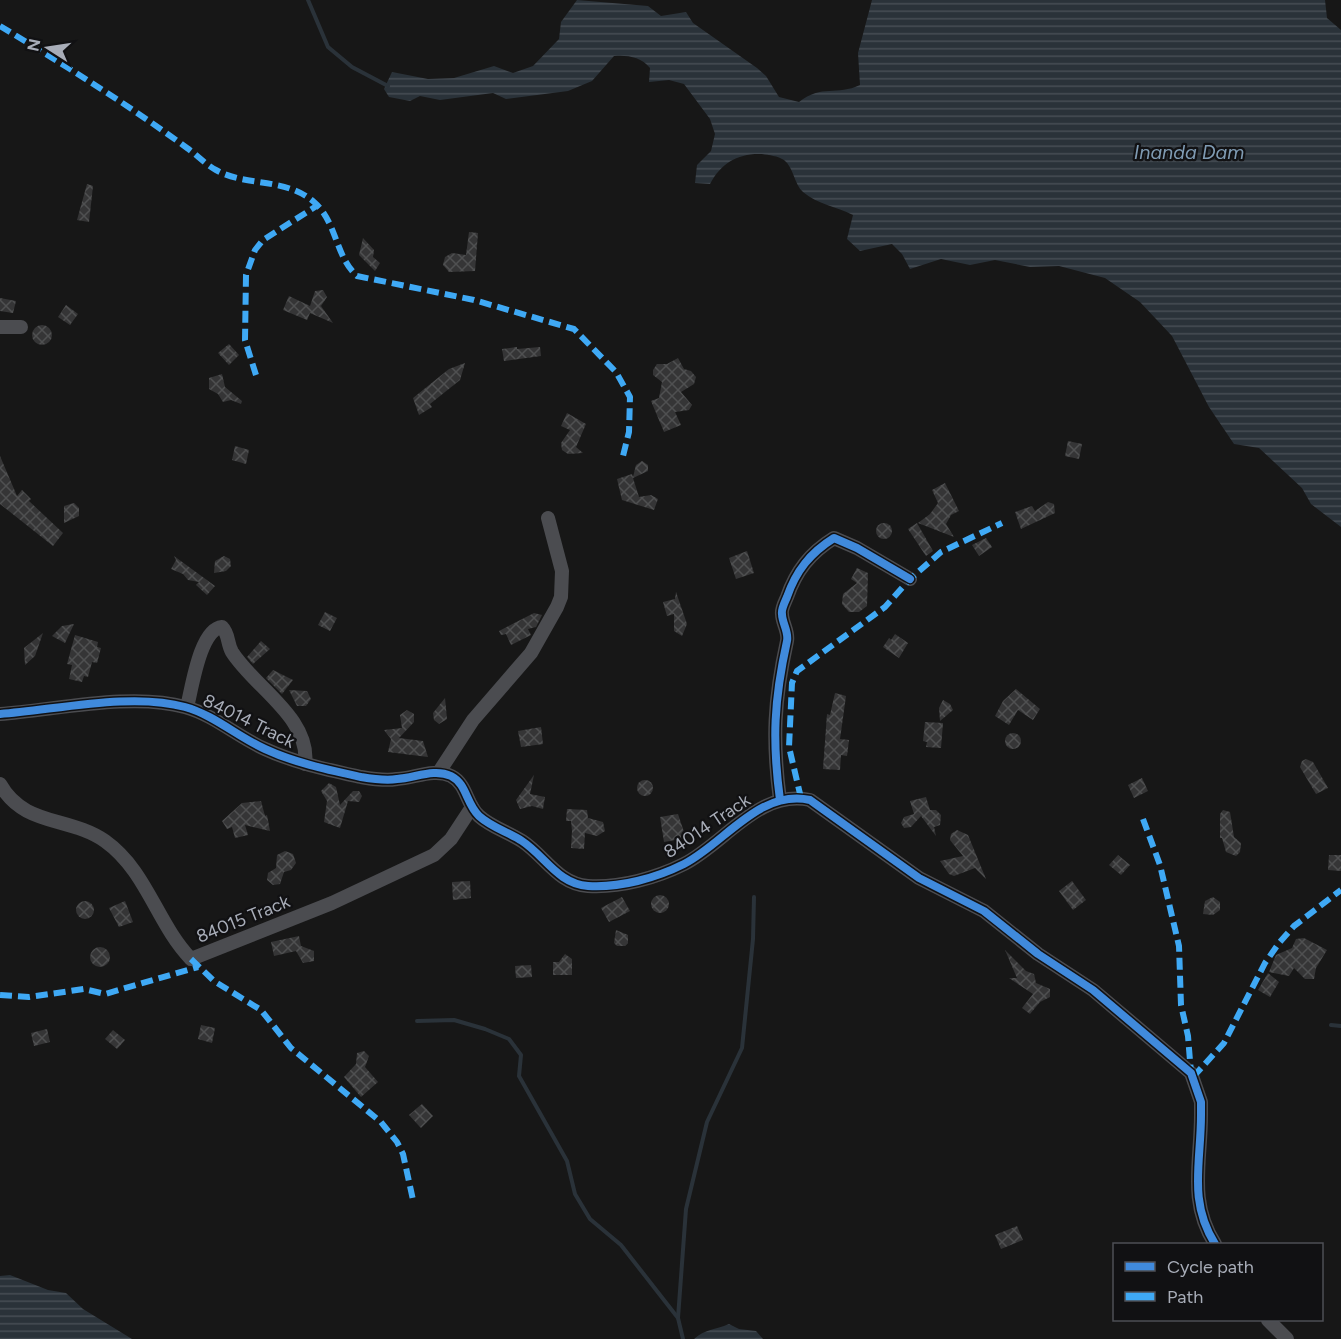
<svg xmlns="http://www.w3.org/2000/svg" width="1341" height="1339" font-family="Figtree,sans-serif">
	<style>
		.water { fill: url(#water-rules) }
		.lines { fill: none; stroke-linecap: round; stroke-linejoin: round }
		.stream { stroke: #2a3239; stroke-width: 4 }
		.building { fill: url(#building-cross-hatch) }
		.street { stroke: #4b4c50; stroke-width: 14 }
		.quiet { stroke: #3fa9f5; stroke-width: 6; stroke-dasharray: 12 6; stroke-linecap: butt }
		.cycleway-casing { stroke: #111113; stroke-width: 11 }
		.cycleway { stroke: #408adc; stroke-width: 8 }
		.labels { text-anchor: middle; stroke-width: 4.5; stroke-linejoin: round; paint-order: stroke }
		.street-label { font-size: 18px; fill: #a8adb8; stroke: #111113 }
		.water-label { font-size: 20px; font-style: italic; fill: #7f9bb3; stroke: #111113 }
	</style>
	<defs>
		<pattern id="water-rules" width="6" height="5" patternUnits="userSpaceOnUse" patternTransform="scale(1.5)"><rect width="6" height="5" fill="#2a3239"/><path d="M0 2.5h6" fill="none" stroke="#464d54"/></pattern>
		<pattern id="building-cross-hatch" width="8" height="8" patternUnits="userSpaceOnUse" patternTransform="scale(1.5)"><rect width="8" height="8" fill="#353536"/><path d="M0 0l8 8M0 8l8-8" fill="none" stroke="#4f5051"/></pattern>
	</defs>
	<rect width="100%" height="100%" fill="#171717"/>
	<g class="water">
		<path d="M577 0 648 6 661 16 686 12 693 23 757 68 766 76 779 97 799 102C822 84 837 96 860 85L858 53 872 0H1325L1327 18 1341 30V527L1311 504 1302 488 1259 448 1234 444 1209 407 1172 336 1140 302 1105 278 1059 266 1030 267 995 260 970 265 941 259 910 269 902 254 892 244 860 251 847 239 853 215C836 206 818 205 803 192 794 184 794 168 784 160 778 156 769 155 762 154 738 153 721 163 710 184L695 183 697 165 711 151 715 134 710 119 684 84 669 80 649 82 650 68C641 57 628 55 614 56L592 81 568 91 506 99 493 93 440 100 420 96 410 101 389 97 384 89 392 72 428 79 454 78 494 66 513 73 533 66 559 39 561 22Z"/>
		<path d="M10 1275 48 1290 66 1293 83 1309 132 1339H0V1276Z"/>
		<path d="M729 1324 739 1329 756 1331 763 1339H694C705 1329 715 1330 729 1324Z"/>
	</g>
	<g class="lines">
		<g class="stream">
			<path d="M308 0 328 47 352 67 388 86"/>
			<path d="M417 1021 454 1020 485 1029 509 1039 521 1055 519 1076 567 1161 575 1194 590 1219 621 1245 678 1318"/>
			<path d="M1331 1025 1341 1026"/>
			<path d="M683 1339 678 1318 686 1209 707 1122 742 1048 753 939 754 897"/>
		</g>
	</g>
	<g class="building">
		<path d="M87 184 93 186 89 222 77 220Z"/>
		<path d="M469 232 478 233 475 271 449 272 443 265 445 257 452 253 466 255Z"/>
		<path d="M363 238 374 250 373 257 380 263 375 271 359 255Z"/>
		<path d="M323 290 327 297 321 306 333 323 310 313 307 320 283 310 289 296 310 306 315 291Z"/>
		<path d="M0 298 16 301 13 313 0 311Z"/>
		<path d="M66 305 78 314 70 325 58 317Z"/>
		<circle cx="42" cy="335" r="10"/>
		<path d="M229 344 239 355 229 365 218 353Z"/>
		<path d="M517 347V349L540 347 541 356 504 361 502 349Z"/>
		<path d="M678 358 684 369 691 371 696 377 694 384 681 392 692 405 689 410 675 412 681 425 664 432 651 401 659 398 662 382 653 375V370L657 364H667Z"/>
		<path d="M465 363 460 380 430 404 432 407 419 415 413 398 449 369Z"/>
		<path d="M222 374 225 387 242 401 241 404 231 400 223 402 218 394 209 389V378Z"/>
		<path d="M567 413 586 424 576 447 583 453 568 454 562 450 561 443 570 430 561 426Z"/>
		<path d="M1068 441 1082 444 1079 459 1065 456Z"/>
		<path d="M235 446 249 450 246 464 232 460Z"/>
		<path d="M0 456 17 496 22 490 31 499 29 501 63 533 53 546 0 504Z"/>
		<path d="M642 461 648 465V471L633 478 639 497 651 495 658 499 654 510 622 500 617 479 632 474 633 477 636 465Z"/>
		<path d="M945 483 959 511 951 515 946 524 954 537 918 523 930 514 938 503 932 490Z"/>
		<path d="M1048 502 1054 504 1055 513 1021 529 1015 512 1032 506 1035 511Z"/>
		<path d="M74 503 79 508V516L64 523V506Z"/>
		<circle cx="884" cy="531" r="8"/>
		<path d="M917 523 933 551 926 556 908 529Z"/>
		<path d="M986 538 992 547 979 556 972 545Z"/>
		<path d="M747 551 754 573 736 579 729 558Z"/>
		<path d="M174 556 215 586 207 595 196 585 199 582 188 580 183 574 171 569 176 560Z"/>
		<path d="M224 556 230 559 231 566 226 571 214 573 215 561Z"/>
		<path d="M857 568 868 573 867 606 859 612H849L842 604 843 594 857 583 851 579Z"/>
		<path d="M676 592 687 624 682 636 674 631V614L667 616 663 602 675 599Z"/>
		<path d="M325 612 337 618 330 631 318 625Z"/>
		<path d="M534 613 542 615 536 627 528 629 531 635 511 645 506 634 501 635 499 631Z"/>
		<path d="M74 624 65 643 52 636 62 626Z"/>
		<path d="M43 633 35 656 25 665 24 648Z"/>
		<path d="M895 634 908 643 899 658 883 647 889 638 891 640Z"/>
		<path d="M75 635 98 642 97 647 101 648 97 663 92 662 88 677 84 676 82 682 69 679 72 665 67 664Z"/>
		<path d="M261 641 270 649 253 664 247 657Z"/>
		<path d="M273 670 293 680 282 694 266 678Z"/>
		<path d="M1016 689 1040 709 1033 720 1018 710 1009 725 995 716 1003 701Z"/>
		<path d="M289 690 307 691 311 699 306 706H297Z"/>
		<path d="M835 693 846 696 840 739 849 740 847 756 841 755 840 770 823 769 827 714 830 715Z"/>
		<path d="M445 698 447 719 439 724 434 720 433 713Z"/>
		<path d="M943 700 950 704 953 710 940 721 939 708Z"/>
		<path d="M407 710 414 714V722L399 738 423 741 428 757 388 752 391 739 384 730 402 728 400 715Z"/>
		<path d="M925 722 943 723 941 748 926 747 927 742 923 741Z"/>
		<path d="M541 727 543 744 521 747 518 731Z"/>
		<circle cx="1013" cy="741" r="8"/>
		<path d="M1306 759 1313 762 1328 788 1316 794 1300 767 1302 761Z"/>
		<path d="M534 775 530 794 545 797 543 809 532 806 520 809 516 800Z"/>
		<path d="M1142 778 1148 791 1134 798 1128 785Z"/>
		<circle cx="645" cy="788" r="8"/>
		<path d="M329 783 336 787 340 805 353 791H359L362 796 359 802 348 801 340 828 324 822 327 801 321 791Z"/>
		<path d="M926 797 930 810H936L941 815 940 825 934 827 936 836 921 816 911 827 904 828 901 823 904 817 914 814 910 801Z"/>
		<path d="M261 801 265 816 267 815 270 831 245 825 248 835 235 838 232 827 227 829 222 821 242 803Z"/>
		<path d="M567 809 587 810 588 818 603 822 605 831 597 836 585 833 584 849 571 848 572 831 571 821H566Z"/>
		<path d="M1223 810 1230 812 1234 837 1241 843 1240 852 1236 856 1226 852 1222 838H1220V814Z"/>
		<path d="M678 814 686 838 664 842 660 817Z"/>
		<path d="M957 830 968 835 986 879 975 868 954 876 949 874 940 861 963 856 950 840 951 834Z"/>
		<path d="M285 851 293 854 296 863 291 870 284 872 280 884 273 885 267 880 268 873 276 868 277 855Z"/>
		<path d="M1118 855 1130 865 1121 875 1109 865Z"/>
		<path d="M1329 855H1341V871L1328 870Z"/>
		<path d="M470 881 471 898 453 900 452 882Z"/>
		<path d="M1072 881 1086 900 1073 910 1059 891Z"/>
		<circle cx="660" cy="904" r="9"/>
		<path d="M622 897 630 911 609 922 601 908Z"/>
		<path d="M1213 897 1220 902V910L1213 915 1203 914 1205 901Z"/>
		<path d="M125 901 133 922 119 927 109 908Z"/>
		<circle cx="85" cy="910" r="9"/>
		<path d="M616 930 628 935V943L625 946H617L614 943Z"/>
		<path d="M299 936 301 946 314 951V961L303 963 296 951 274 956 271 942Z"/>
		<path d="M1304 938 1327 950 1316 968 1314 979H1305L1294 968 1289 976 1269 972 1276 955 1292 948 1296 939Z"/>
		<circle cx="100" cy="957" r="10"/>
		<path d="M1005 950 1026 971 1034 974 1036 983 1050 989V997L1040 1002 1030 1014 1022 1008 1033 994 1009 978H1017Z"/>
		<path d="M565 954 572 959V975H553V962H559Z"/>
		<path d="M531 965 532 977 516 978 515 966Z"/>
		<path d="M1268 973 1279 982 1270 997 1258 990Z"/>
		<path d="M201 1025 215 1028 212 1043 198 1039Z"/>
		<path d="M47 1029 50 1042 34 1046 31 1033Z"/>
		<path d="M113 1030 125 1040 117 1049 105 1039Z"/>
		<path d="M364 1051 369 1056 365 1067 378 1082 361 1097 344 1077 356 1064 357 1053Z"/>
		<path d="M422 1104 433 1116 421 1128 409 1115Z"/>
		<path d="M1017 1226 1023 1240 1001 1249 995 1235Z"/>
	</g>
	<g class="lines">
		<g class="street">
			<path d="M0 327H21"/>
			<path d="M187 707C192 688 200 629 222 627 229 634 227 643 232 652 254 687 311 718 305 764"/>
			<path d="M0 714C55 710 132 692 185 707 214 715 238 737 265 749 295 763 329 770 361 777 373 779 385 781 397 779 415 778 434 768 451 776 467 784 466 804 479 816 491 827 508 832 522 841 545 856 558 884 588 886 620 888 656 878 684 864 725 843 759 789 810 800L919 878 984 911 1038 954 1093 990 1191 1073 1201 1102V1115C1201 1163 1188 1201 1215 1244"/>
			<path d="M439 772 473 720 531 653 557 607 561 597 562 571 548 518"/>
			<path d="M0 784C24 827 69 816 105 841 147 871 157 924 191 959L332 903 434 855 451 839 472 807"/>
			<path d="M780 800C772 740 774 700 787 641 789 632 782 623 782 614 781 609 785 602 787 597 796 571 810 553 834 538L857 548 910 579"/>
			<path d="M1268 1320 1287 1339"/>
		</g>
		<g class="quiet">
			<path d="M0 26C63 64 127 104 187 148 197 155 205 164 216 170 246 187 285 177 314 202 337 222 335 256 357 276L474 300 574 329 616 372 630 397 629 432 622 460"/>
			<path d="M256 375 245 340 246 275 255 250 263 240 318 205"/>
			<path d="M801 798 789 747 792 683 797 671 885 607 910 579 941 552 1002 523"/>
			<path d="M1143 819 1160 865 1179 946 1181 1005 1188 1036 1191 1073"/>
			<path d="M191 959 214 981 261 1010 291 1048 381 1122 397 1142 403 1154 413 1200"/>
			<path d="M0 995 29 997 84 989 105 994 198 967"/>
			<path d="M1193 1077 1224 1043 1265 963 1279 943 1294 926 1341 890"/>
		</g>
		<defs>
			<g id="cycleway">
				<path d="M0 714C55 710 132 692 185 707 214 715 238 737 265 749 295 763 329 770 361 777 373 779 385 781 397 779 415 778 434 768 451 776 467 784 466 804 479 816 491 827 508 832 522 841 545 856 558 884 588 886 620 888 656 878 684 864 725 843 759 789 810 800L919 878 984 911 1038 954 1093 990 1191 1073 1201 1102V1115C1201 1163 1188 1201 1215 1244"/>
				<path d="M780 800C772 740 774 700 787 641 789 632 782 623 782 614 781 609 785 602 787 597 796 571 810 553 834 538L857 548 910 579"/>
			</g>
		</defs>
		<use href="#cycleway" class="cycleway-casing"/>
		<use href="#cycleway" class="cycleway"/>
	</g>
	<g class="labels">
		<g class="street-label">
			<text transform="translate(249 721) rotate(26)" y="6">84014 Track</text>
			<text transform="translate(707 826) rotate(-34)" y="6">84014 Track</text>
			<text transform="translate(243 919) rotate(-22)" y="6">84015 Track</text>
		</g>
		<g class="water-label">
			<text x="1189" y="159">Inanda Dam</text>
		</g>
	</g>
	<rect x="1113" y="1243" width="210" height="78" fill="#111113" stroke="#4d4f55" stroke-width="1.5"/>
	<rect x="1125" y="1262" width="30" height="9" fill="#408adc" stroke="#4d4f55" stroke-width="1.5"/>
	<text x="1167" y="1273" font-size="18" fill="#a8adb8">Cycle path</text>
	<rect x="1125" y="1292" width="30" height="9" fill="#3fa9f5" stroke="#4d4f55" stroke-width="1.5"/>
	<text x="1167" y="1303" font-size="18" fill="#a8adb8">Path</text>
	<g transform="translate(48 48) rotate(282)" stroke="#111113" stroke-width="4.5" paint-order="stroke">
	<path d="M0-4.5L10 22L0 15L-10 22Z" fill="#a8adb8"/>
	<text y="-9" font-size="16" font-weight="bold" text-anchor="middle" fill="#a8adb8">N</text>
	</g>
</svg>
